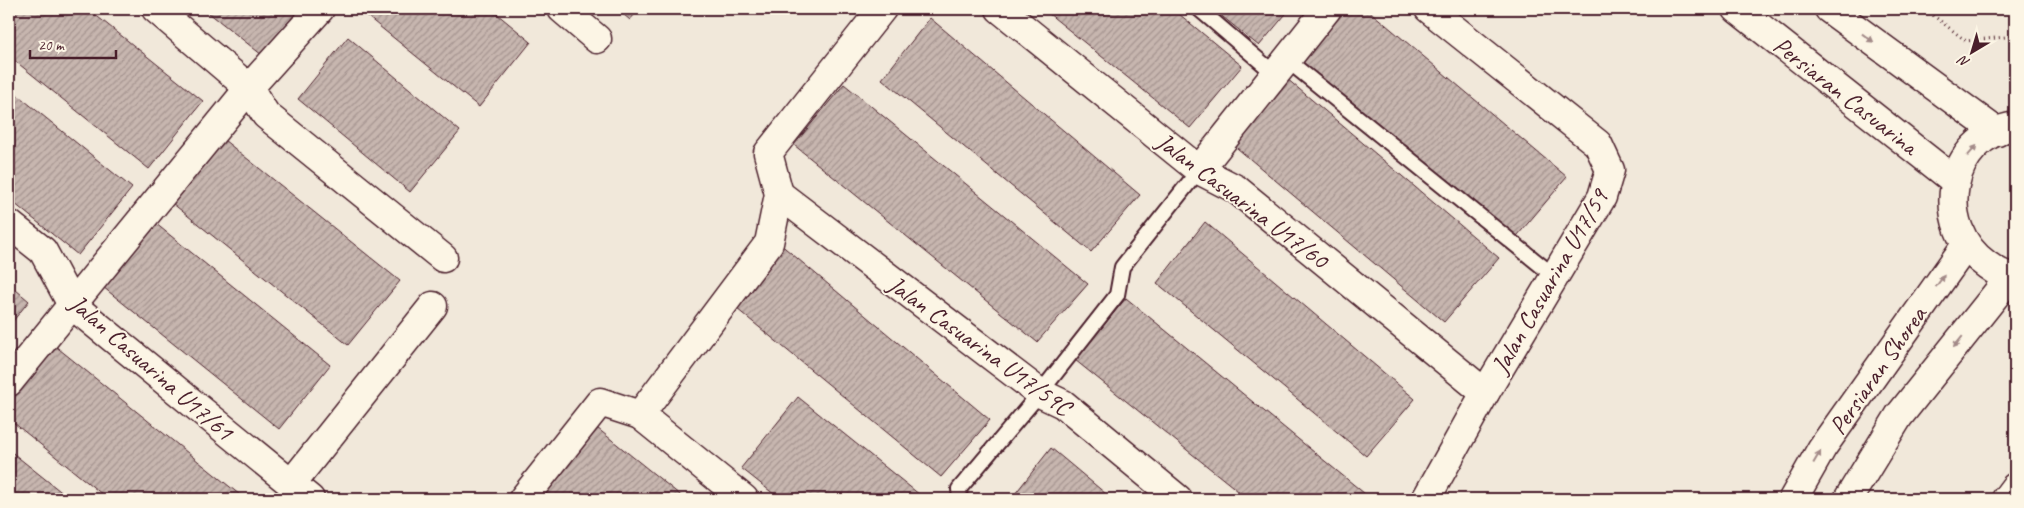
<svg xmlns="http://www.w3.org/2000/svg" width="2024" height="508" font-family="Caveat,sans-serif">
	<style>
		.building { fill: url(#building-hatch); stroke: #4a1f2b }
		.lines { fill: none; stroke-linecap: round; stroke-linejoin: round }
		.lane-casing { stroke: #4a1f2b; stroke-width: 18 }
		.street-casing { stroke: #4a1f2b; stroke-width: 31 }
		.secondary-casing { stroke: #4a1f2b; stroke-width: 31 }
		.path { stroke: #4a1f2b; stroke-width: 3; stroke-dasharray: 1 4; stroke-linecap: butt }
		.lane { stroke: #fcf5e5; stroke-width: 14 }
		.street { stroke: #fcf5e5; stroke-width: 28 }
		.secondary { stroke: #fcf5e5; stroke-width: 28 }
		.oneway { fill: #a38a88 }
		.labels { text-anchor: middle; stroke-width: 4; stroke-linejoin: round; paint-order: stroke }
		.street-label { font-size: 25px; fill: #4a1f2b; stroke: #fcf5e5 }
	</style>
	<defs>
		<pattern id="building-hatch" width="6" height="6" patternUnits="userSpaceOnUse" patternTransform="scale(1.25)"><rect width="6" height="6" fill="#c7b6af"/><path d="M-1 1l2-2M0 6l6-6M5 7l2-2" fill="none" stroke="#a4938f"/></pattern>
	</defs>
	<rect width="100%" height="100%" fill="#f1e8da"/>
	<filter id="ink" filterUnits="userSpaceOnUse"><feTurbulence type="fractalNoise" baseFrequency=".02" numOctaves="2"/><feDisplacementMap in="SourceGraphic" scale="10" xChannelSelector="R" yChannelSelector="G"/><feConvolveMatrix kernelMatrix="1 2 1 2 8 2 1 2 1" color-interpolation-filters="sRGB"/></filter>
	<g filter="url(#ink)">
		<g class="building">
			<path d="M9 9H88L203 101 149 169 9 56Z"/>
			<path d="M204 9H299L262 55Z"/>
			<path d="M358 9H491L531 42 479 107Z"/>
			<path d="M617 9H639L630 20Z"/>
			<path d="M1043 9H1173L1242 66 1190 128Z"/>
			<path d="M1213 9H1290L1259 46Z"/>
			<path d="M1345 9H1367L1567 177 1512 242 1299 63Z"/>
			<path d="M930 18 1140 195 1091 252 882 79Z"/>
			<path d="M348 37 460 131 410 192 298 99Z"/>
			<path d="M1286 78 1499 258 1444 322 1231 143Z"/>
			<path d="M844 84 1088 284 1037 342 794 145Z"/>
			<path d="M9 88 132 188 78 255 9 199Z"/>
			<path d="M224 140 400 281 348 345 172 203Z"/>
			<path d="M1205 222 1415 399 1366 456 1157 283Z"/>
			<path d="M155 223 330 365 279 429 103 287Z"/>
			<path d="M779 243 990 420 941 477 731 304Z"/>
			<path d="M9 284 29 301 9 326Z"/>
			<path d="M1126 298 1370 498 1248 499 1075 360Z"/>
			<path d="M54 345 245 499H108L9 419V403Z"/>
			<path d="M798 397 925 499H780L741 468Z"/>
			<path d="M597 428 685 499H542L539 497Z"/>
			<path d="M1051 448 1112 499H1011Z"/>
			<path d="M9 450 70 499H9Z"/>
		</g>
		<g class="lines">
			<defs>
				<g id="lane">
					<path d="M1199 9 1275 74"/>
					<path d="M1287 60 1554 276"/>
					<path d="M960 499 959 489 1040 393 1117 295 1122 267 1199 170"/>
				</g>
				<g id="street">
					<path d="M156 9 249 88 266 115 443 258"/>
					<path d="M562 9 597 39"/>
					<path d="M1000 9 1199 170 1236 189 1485 393"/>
					<path d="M1199 170 1327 9"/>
					<path d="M779 194 1040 393 1063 404 1178 499"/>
					<path d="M9 224 43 251 72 305 310 499"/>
					<path d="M9 382 249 88 320 9"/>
					<path d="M640 415 744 499"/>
					<path d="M291 484 433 306"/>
					<path d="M523 499 600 402 640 415 769 243 779 194 768 153 882 9"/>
					<path d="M1426 499 1485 393 1602 197 1610 170 1598 144 1429 9"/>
					<path d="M2006 499 2015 487"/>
				</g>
				<g id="secondary">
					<path d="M1737 9 1955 181"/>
					<path d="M1829 9 1997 132"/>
					<path d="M2015 126C1947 137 1932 227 1987 265 1995 271 2005 276 2015 278"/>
					<path d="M1793 499 1822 448 1966 245"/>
					<path d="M1848 499 1899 416 2010 277"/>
				</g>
			</defs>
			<use href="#lane" class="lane-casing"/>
			<use href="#street" class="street-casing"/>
			<use href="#secondary" class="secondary-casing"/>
			<path class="path" d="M1925 9 1966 41 2015 36"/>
			<use href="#lane" class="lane"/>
			<use href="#street" class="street"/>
			<use href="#secondary" class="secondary"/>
		</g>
		<defs><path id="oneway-solid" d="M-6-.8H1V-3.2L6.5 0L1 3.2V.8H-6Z" transform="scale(1.25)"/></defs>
		<g class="oneway">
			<use href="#oneway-solid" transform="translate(1868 38) rotate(36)"/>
			<use href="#oneway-solid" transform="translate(1972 151) rotate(-49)"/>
			<use href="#oneway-solid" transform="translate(1940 281) rotate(-54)"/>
			<use href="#oneway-solid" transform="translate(1958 342) rotate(129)"/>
			<use href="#oneway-solid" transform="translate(1817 457) rotate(-60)"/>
		</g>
	</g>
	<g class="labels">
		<g class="street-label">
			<text transform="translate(1846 95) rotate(38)" y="9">Persiaran Casuarina</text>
			<text transform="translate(1243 200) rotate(37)" y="9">Jalan Casuarina U17/60</text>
			<text transform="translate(1549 281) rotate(-60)" y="9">Jalan Casuarina U17/59</text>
			<text transform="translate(980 345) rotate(36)" y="9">Jalan Casuarina U17/59C</text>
			<text transform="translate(152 367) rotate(41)" y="9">Jalan Casuarina U17/61</text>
			<text transform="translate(1877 370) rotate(-55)" y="9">Persiaran Shorea</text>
		</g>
	</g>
	<rect width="2024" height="508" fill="none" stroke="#fcf5e5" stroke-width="30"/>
	<rect x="15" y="15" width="1994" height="478" fill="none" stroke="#4a1f2b" stroke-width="2" filter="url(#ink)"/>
	<g transform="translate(1972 52) rotate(218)" stroke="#fcf5e5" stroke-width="4" paint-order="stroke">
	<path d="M0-4L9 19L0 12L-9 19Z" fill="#4a1f2b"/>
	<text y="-8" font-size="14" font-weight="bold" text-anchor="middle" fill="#4a1f2b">N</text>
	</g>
	<path d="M30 50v8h86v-8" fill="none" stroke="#4a1f2b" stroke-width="2.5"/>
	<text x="38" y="50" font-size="15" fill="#4a1f2b" stroke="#fcf5e5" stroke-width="4" paint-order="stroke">20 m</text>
</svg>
